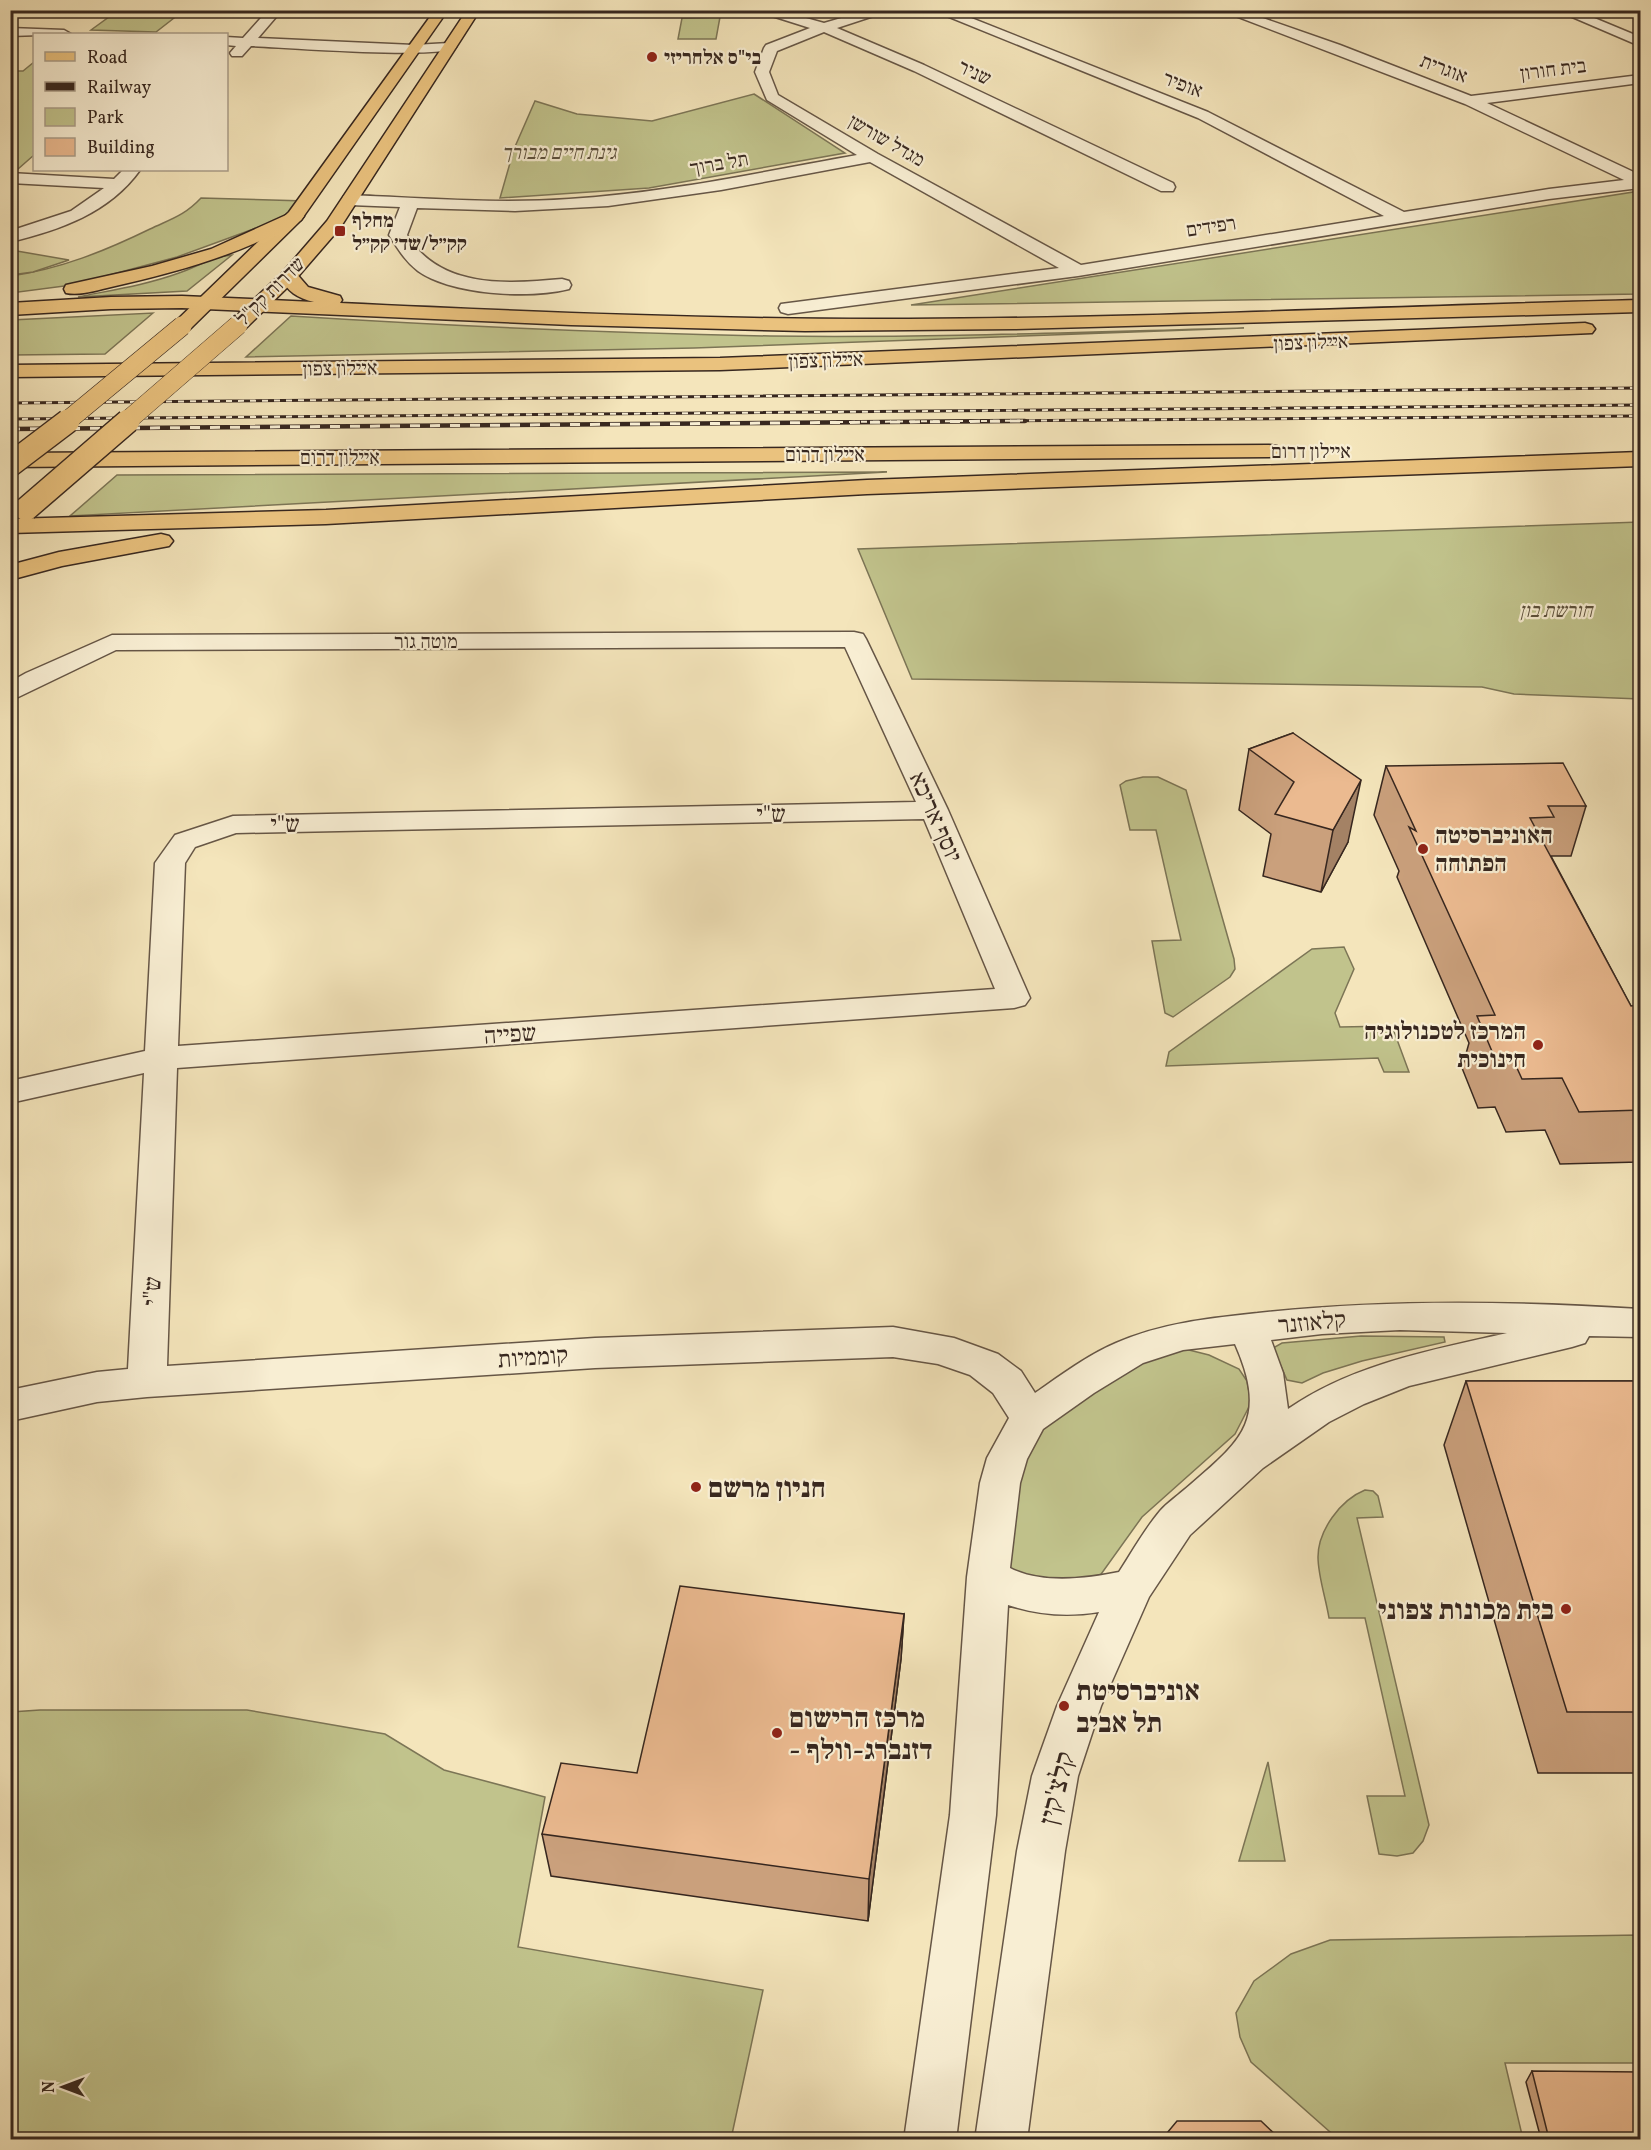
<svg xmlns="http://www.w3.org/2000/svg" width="1651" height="2150" font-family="Vollkorn,'Frank Ruhl Libre',serif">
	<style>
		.green { fill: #c1c38c; stroke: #7c7556; stroke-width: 1.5 }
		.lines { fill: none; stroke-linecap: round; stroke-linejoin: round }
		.minor-casing { stroke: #665646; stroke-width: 3 }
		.major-casing { stroke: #37271f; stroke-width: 3 }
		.highway-casing { stroke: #37271f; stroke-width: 3 }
		.minor { fill: #f8eed3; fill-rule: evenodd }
		.major { fill: #eac27e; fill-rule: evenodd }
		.highway { fill: #eac27e; fill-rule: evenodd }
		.rail-far1-casing { stroke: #37271f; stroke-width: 3 }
		.rail-casing { stroke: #37271f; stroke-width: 4.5 }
		.rail-far1 { stroke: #f8eed3; stroke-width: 2; stroke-dasharray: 6; stroke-linecap: butt }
		.rail { stroke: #f8eed3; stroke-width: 3; stroke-dasharray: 10; stroke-linecap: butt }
		.major-bridge-far1-casing { stroke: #37271f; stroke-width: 20; stroke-linecap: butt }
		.major-bridge-casing { stroke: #37271f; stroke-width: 26; stroke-linecap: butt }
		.major-bridge-far1 { stroke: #eac27e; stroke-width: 19 }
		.major-bridge { stroke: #eac27e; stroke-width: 23 }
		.wall { fill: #caa07c; stroke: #37271f; stroke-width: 1.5 }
		.shaded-wall { fill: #a48265; stroke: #37271f; stroke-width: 1.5 }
		.building { fill: #ebba90; stroke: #37271f; stroke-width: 1.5 }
		.poi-dot { fill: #8f2418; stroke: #f8eed3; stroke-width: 2 }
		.labels { text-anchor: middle; stroke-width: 4.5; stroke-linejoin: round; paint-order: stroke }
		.far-poi-label { font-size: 20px; font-weight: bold; fill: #37271f; stroke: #f8eed3; text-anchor: start }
		.far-street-label { font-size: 20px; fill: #37271f; stroke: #f8eed3 }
		.far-park-label { font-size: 20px; font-style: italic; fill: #5a4e3a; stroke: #f8eed3 }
		.street-label { font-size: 24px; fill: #37271f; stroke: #f8eed3 }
		.poi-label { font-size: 24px; font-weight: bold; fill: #37271f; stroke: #f8eed3; text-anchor: start }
		.near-poi-label { font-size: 28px; font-weight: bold; fill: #37271f; stroke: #f8eed3; text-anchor: start }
		.near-street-label { font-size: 28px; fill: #37271f; stroke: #f8eed3 }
	</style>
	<rect width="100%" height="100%" fill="#f4e5bb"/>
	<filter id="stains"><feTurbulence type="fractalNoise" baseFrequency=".00333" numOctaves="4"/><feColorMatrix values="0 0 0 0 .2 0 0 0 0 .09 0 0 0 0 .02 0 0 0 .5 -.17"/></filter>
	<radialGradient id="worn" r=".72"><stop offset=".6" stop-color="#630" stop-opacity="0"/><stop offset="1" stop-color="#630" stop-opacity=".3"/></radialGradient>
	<g class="green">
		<path d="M117 11V10L183 11 156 32 91 30Z"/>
		<path d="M720 17 716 39H678L682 18Z"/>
		<path d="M34 62V155L18 169H11V71H23Z"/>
		<path d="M754 94 845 153 649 188 500 198 514 149 535 101 577 114 652 121Z"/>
		<path d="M1640 191V294L911 305Z"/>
		<path d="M201 198 305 201 289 216 177 257 72 285 11 293V276C60 269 105 251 150 229 171 219 184 216 201 198Z"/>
		<path d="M11 250 69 260 33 272 11 275Z"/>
		<path d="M232 255 187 291 78 297C112 290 146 285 179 273 197 267 212 256 232 255Z"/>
		<path d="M153 313 105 354 11 355V320Z"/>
		<path d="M291 316C450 326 610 333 770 336 928 338 1086 332 1244 328L694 348 246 357Z"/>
		<path d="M887 472 70 516 117 475Z"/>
		<path d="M1640 522V699L1514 694 1482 687 912 679 858 549Z"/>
		<path d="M1143 777H1158L1186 790 1234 959 1235 969 1230 977 1173 1017 1165 1013 1152 941 1181 940 1156 830H1130L1120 785 1126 781Z"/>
		<path d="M1344 947 1354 969 1335 1013 1340 1027 1392 1026 1409 1072H1384L1378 1058 1166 1066 1169 1052 1312 949Z"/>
		<path d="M1361 1336 1444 1337 1445 1342 1362 1361 1323 1373 1302 1383 1287 1380 1273 1348 1282 1343Z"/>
		<path d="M1181 1348 1209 1355 1239 1369 1247 1381 1251 1403 1235 1434 1142 1517 1099 1577 1079 1580 1036 1578 1003 1566 1009 1483 1046 1422 1143 1358Z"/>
		<path d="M1365 1490 1373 1491 1378 1496 1383 1517 1357 1518 1429 1825 1423 1841 1413 1853 1397 1856 1379 1854 1367 1796H1405L1365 1618H1329C1326 1599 1318 1576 1318 1557 1318 1531 1340 1500 1365 1490Z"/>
		<path d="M40 1710H247L385 1734 444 1770 545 1797 518 1947 763 1990 731 2139H11V1712Z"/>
		<path d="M1268 1762 1285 1861H1239Z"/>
		<path d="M1640 1935V2063H1505L1523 2139H1338L1251 2062 1240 2037 1236 2013 1254 1981 1291 1954 1330 1940Z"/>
	</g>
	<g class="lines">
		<defs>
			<g id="minor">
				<path d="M268 10H282L258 38 414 45 449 43 456 47C444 60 279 47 251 46L242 56H232L230 53 236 46 226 45V37L243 38Z"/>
				<path d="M753 10H777L824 23 869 10H892L837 28 924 65 1173 183 1175 187 1173 191H1161L914 71 824 32 777 51 769 72 778 95 878 154 1081 265 1384 216 1198 118 932 10H951L1208 112 1404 212 1549 189 1624 180 1465 104 1220 10H1240L1340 45 1471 96 1640 75V83L1487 103 1640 175V188L1549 199 1078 276 788 314 781 312 779 308 781 304 1059 268 870 162 721 190 608 206 515 211 417 208 407 235C440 289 506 284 562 279L569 281 571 285 569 289C529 299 452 295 418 271 405 261 398 249 389 235L400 207 350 205 344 204 342 200 344 196 350 195C423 198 496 204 569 199 666 193 762 172 857 155L767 100 755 72 764 48 766 45 810 28Z"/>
				<path d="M1556 10H1575L1640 37V46Z"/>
				<path d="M10 28 64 30 71 34 10 36Z"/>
				<path d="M123 170H140C109 213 60 230 10 242V231L71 211 104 188 10 183V173L114 179Z"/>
				<path d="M854 632 863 634 866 639 948 810 1030 998 1025 1005 1014 1008 177 1068 167 1366 595 1338 893 1327 954 1338 998 1354 1021 1371 1035 1393C1061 1375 1088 1355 1116 1343 1161 1323 1211 1318 1258 1313 1385 1299 1513 1301 1640 1309V1337L1589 1336 1585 1343 1572 1347 1409 1386 1364 1404 1329 1422 1263 1468 1190 1535 1149 1597 1101 1706 1078 1776 1065 1851 1027 2140H975L1017 1851 1032 1776 1057 1706 1099 1612C1068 1617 1038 1615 1008 1605L996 1815 956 2140H904L950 1815 967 1577 980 1483 987 1458 1009 1418 993 1393 970 1375 938 1364 893 1357 595 1368 147 1397 97 1402 10 1421V1390L97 1372 128 1369 144 1073 10 1103V1081L145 1051 155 863 175 835 233 816 916 802 845 647 116 650 10 701V682L26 673 112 635ZM924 819 995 989 178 1046 185 863 195 847 236 833ZM1400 1330 1507 1333C1432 1350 1353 1364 1288 1409L1283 1373 1271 1340 1322 1334ZM1235 1344C1270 1423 1239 1442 1184 1490 1176 1497 1167 1503 1160 1511 1144 1530 1132 1552 1119 1572 1085 1579 1041 1584 1010 1568L1020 1483 1027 1459 1043 1429 1094 1393 1143 1363 1183 1350Z"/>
			</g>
			<g id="major">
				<path d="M435 10H448L301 220 189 330H175L172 326 175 322 289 212Z"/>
				<path d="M467 10H480L340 228 295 280 245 329H231L228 325 231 321 283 272 327 221Z"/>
			</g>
			<g id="highway">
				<path d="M295 211 301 212 304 216 301 220C242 254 178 272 111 287 98 290 80 296 66 293L64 289 66 285 152 266 211 249Z"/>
				<path d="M289 271 295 272 308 287 340 296 342 300 340 303C530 312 719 320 909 319 1152 318 1396 306 1640 300V312L1014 329 805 331 571 325 182 308 111 309 10 315V303L111 297 182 296 314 302C298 298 287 292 280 276L283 272Z"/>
				<path d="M1585 323 1592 325 1595 329 1592 333 720 370 10 377V365L720 358Z"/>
				<path d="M1269 445 1277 446 1280 451 1277 456 1269 457 10 467V453Z"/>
				<path d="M1640 452V466L867 494 326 524 10 533V519L326 510 867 480Z"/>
				<path d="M161 534 169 536 173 541 169 546 62 566 10 580V565L59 552Z"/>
			</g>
		</defs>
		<use href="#minor" class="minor-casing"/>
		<use href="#major" class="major-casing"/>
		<use href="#highway" class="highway-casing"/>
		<use href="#minor" class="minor"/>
		<use href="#major" class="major"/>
		<use href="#highway" class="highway"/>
		<defs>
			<g id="rail-far1">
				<path d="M10 403 1640 388"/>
				<path d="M10 419 1640 405"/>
				<path d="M837 422 1640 416"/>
			</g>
			<path id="rail" d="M10 429 1025 421"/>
		</defs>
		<use href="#rail-far1" class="rail-far1-casing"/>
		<use href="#rail" class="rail-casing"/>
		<use href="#rail-far1" class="rail-far1"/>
		<use href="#rail" class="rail"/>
		<defs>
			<g id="major-bridge-far1">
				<path d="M66 422 182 326"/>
				<path d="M126 422 238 325"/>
			</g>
			<g id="major-bridge">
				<path d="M10 465 68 421"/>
				<path d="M26 509 128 421"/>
			</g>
		</defs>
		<use href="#major-bridge-far1" class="major-bridge-far1-casing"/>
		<use href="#major-bridge" class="major-bridge-casing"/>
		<use href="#major-bridge-far1" class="major-bridge-far1"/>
		<use href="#major-bridge" class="major-bridge"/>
	</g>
	<g class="wall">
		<path d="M1293 733 1348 842 1321 892 1263 876 1271 834 1239 810 1249 749Z"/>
		<path d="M1386 766 1586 806 1571 856H1551L1631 1006 1641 1005V1159L1639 1162 1560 1164 1545 1130 1506 1132 1495 1107 1478 1108 1462 1068 1469 1043 1397 877 1399 871 1374 815Z"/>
		<path d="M1466 1381H1641V1773H1538L1444 1445Z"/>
		<path d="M904 1614 901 1659 868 1921 551 1876 542 1834 637 1773Z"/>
		<path d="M1532 2071 1641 2139H1541L1526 2082Z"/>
	</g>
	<g class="shaded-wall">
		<path d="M1361 780 1348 842 1321 892 1333 830Z"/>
		<path d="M904 1614 901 1659 868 1921 869 1879Z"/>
	</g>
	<g class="building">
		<path d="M1293 733 1361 780 1333 830 1275 814 1294 782 1249 749Z"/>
		<path d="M1563 763 1586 806H1548L1554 817 1530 818 1631 1006 1641 1005V1110L1579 1112 1562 1078 1522 1079 1511 1055 1494 1056 1477 1016 1495 1015 1409 827 1416 831 1386 766Z"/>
		<path d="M1466 1381H1641V1712H1567Z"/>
		<path d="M680 1586 904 1614 869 1879 542 1834 561 1763 637 1773Z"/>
		<path d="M1532 2071 1641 2072V2139H1549Z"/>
		<path d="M1177 2121H1261L1280 2139H1162Z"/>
	</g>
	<g class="poi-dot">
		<circle cx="652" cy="57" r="6"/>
		<rect x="334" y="225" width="12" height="12" rx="3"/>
		<circle cx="1423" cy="849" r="6"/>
		<circle cx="1538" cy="1045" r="6"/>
		<circle cx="696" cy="1487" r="6"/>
		<circle cx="1566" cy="1609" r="6"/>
		<circle cx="1064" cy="1706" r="6"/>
		<circle cx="777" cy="1733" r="6"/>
	</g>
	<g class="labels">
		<g class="far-poi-label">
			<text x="664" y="64">בי"ס אלחריזי</text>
			<text x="352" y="227">מחלף<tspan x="352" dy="23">קק״ל/שד׳ קק״ל</tspan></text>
		</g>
		<g class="far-street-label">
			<text transform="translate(1444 68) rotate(21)" y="7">אוגרית</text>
			<text transform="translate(1553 69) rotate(-7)" y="7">בית חורון</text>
			<text transform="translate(975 72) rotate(25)" y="7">שניר</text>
			<text transform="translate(1183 84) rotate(21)" y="7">אופיר</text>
			<text transform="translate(887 140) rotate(30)" y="7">מגדל שורשן</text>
			<text transform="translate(719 163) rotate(-10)" y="7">תל ברוך</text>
			<text transform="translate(1211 226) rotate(-9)" y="7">רפידים</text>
			<text transform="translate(270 291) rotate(-45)" y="7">שדרות קק"ל</text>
			<text transform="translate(1311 342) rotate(-2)" y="7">איילון צפון</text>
			<text transform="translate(826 360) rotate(-2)" y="7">איילון צפון</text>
			<text transform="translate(340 368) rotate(-1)" y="7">איילון צפון</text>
			<text x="1311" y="458">איילון דרום</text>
			<text x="825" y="461">איילון דרום</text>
			<text x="340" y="464">איילון דרום</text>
			<text x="426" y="648">מוטה גור</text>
		</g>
		<g class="far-park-label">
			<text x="559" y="159">גינת חיים מבורך</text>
			<text x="1556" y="617">חורשת בון</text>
		</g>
		<g class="street-label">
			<text transform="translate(771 814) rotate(-1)" y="8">ש"י</text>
			<text transform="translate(936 817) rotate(66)" y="8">יוסף אריכא</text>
			<text transform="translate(285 824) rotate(-1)" y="8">ש"י</text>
			<text transform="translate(510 1034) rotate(-4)" y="8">שפייה</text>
			<text transform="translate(152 1291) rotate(-87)" y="8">ש"י</text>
			<text transform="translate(1312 1322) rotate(-5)" y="8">קלאוזנר</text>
			<text transform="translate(533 1357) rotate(-4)" y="8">קוממיות</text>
		</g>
		<g class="poi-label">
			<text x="1435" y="843">האוניברסיטה<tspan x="1435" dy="28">הפתוחה</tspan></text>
			<text x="1526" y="1039" text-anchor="end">המרכז לטכנולוגיה<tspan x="1526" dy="28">חינוכית</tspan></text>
		</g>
		<g class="near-poi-label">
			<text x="708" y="1497">חניון מרשם</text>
			<text x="1554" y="1619" text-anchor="end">בית מכונות צפוני</text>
			<text x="1076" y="1700">אוניברסיטת<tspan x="1076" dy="32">תל אביב</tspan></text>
			<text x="789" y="1727">מרכז הרישום<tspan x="789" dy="32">- דזנברג-וולף</tspan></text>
		</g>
		<g class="near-street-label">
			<text transform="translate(1056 1788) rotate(-76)" y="10">קלצ'קין</text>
		</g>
	</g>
	<rect width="1651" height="2150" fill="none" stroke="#f4e5bb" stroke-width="36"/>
	<rect x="12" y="12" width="1627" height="2126" fill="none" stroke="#37271f" stroke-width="3"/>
	<rect x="18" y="18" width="1615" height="2114" fill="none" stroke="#37271f" stroke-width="1.5"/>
	<rect x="33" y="33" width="195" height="138" fill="#f8eed3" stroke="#ab9e8b" stroke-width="1.5"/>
	<rect x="45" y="52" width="30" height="9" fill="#eac27e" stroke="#ab9e8b" stroke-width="1.5"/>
	<text x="87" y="63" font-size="18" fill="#37271f">Road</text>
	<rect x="45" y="82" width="30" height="9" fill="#37271f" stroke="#ab9e8b" stroke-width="1.5"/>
	<text x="87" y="93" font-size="18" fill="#37271f">Railway</text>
	<rect x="45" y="108" width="30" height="18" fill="#c1c38c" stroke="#ab9e8b" stroke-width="1.5"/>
	<text x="87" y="123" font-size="18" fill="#37271f">Park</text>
	<rect x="45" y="138" width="30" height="18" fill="#ebba90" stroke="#ab9e8b" stroke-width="1.5"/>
	<text x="87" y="153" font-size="18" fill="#37271f">Building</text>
	<g transform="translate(63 2087) rotate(270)" stroke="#f8eed3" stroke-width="4.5" paint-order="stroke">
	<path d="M0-4.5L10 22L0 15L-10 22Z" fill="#37271f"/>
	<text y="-9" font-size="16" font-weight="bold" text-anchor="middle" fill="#37271f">N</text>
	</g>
	<rect width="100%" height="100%" filter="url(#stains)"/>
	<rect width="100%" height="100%" fill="url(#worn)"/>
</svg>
